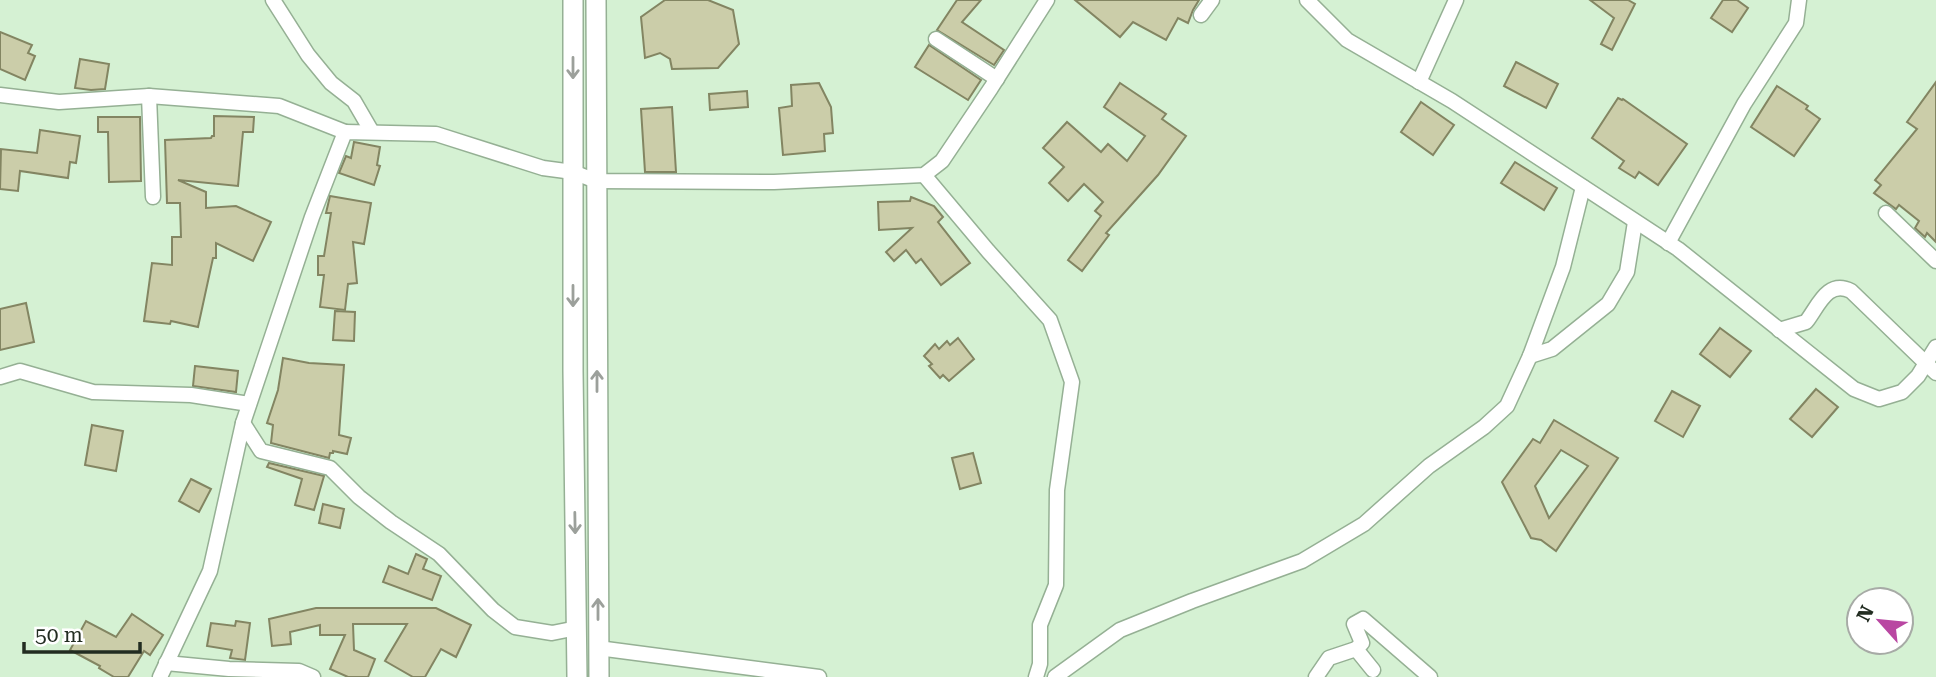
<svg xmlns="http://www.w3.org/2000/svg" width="1936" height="677" font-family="'Roboto Serif',serif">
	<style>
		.building { fill: #cbcda9; stroke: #838562; stroke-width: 2; fill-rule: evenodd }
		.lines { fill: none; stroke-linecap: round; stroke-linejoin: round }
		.minor-casing { stroke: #95b094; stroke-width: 17 }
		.major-casing { stroke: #95b094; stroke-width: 22 }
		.minor { stroke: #fff; stroke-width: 14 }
		.major { stroke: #fff; stroke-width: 19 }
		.oneway { stroke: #9ca09b }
	</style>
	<rect width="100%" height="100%" fill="#d5f1d3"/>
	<g class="building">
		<path d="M665 0H708L733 10 739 44 718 68 672 69 670 59 660 53 645 58 641 17Z"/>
		<path d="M957 0H981L962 22 1004 50 994 65 937 30Z"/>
		<path d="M1075 0H1199L1193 10 1188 23 1178 18 1166 40 1133 22 1120 37Z"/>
		<path d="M1590 0H1628L1635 4 1612 50 1601 44 1614 18Z"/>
		<path d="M1723 0H1737L1748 8 1732 32 1711 18Z"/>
		<path d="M0 32 32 45 28 53 35 56 25 80 0 69Z"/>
		<path d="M929 45 981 80 968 100 915 67Z"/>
		<path d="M80 59 109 64 105 89 91 90 75 88Z"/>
		<path d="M1516 62 1558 84 1546 108 1504 86Z"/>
		<path d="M1936 82V242L1927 233 1925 237 1915 228 1919 221 1899 205 1896 209 1874 193 1881 185 1875 180 1917 129 1907 122Z"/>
		<path d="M819 83 831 107 833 133 824 134 825 151 783 155 779 108 792 106 791 85Z"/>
		<path d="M1120 83 1166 114 1162 119 1186 136 1158 175 1106 233 1109 235 1082 271 1068 260 1101 216 1095 211 1103 202 1084 184 1068 201 1049 183 1064 167 1043 148 1067 122 1101 152 1108 144 1127 161 1145 136 1104 107Z"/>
		<path d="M1777 86 1808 106 1806 109 1820 119 1794 156 1751 127Z"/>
		<path d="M747 91 748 107 710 110 709 94Z"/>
		<path d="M1618 98 1622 100 1623 99 1687 144 1658 185 1639 172 1635 178 1619 168 1624 161 1592 138Z"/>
		<path d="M1421 102 1454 125 1433 155 1401 132Z"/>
		<path d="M672 107 676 172H645L641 109Z"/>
		<path d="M214 116 254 117 253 132H243L238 186 178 180 206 192V208L236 206 271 222 253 261 216 243V258H213L198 327 171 321 170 324 144 321 152 263 172 265V237H181L180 203H167L165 140 211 138 212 136H214Z"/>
		<path d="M98 117H140L141 181 109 182 108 132H98Z"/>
		<path d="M40 130 80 136 76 163 70 162 68 178 20 171 18 191 0 189 1 149 37 153Z"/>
		<path d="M354 142 380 147 377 165 380 166 374 185 339 173 346 156 351 158Z"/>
		<path d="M1515 162 1557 188 1544 210 1501 183Z"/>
		<path d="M330 196 371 203 364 244 353 242 357 283 348 284 345 310 320 307 324 275H318V256H324L331 213H326Z"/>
		<path d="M911 197 934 206 943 217 938 222 970 263 941 285 921 259 916 263 906 250 894 261 886 252 912 228 879 230 878 202 910 201Z"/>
		<path d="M26 303 34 342 0 350V309Z"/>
		<path d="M335 311 355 312 354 341 333 340Z"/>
		<path d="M1720 328 1751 351 1730 377 1700 354Z"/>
		<path d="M958 338 974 359 949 381 943 375 940 378 929 366 932 364 924 356 935 344 939 349 947 341 950 345Z"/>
		<path d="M283 358 309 363 344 365 339 435 351 438 347 454 333 451V453H330L329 458 271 443 273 425 267 423 278 390Z"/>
		<path d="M195 366 238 371 236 392 193 386Z"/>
		<path d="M1816 389 1838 407 1812 437 1790 419Z"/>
		<path d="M1672 391 1700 406 1683 437 1655 421Z"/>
		<path d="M1554 420 1618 458 1556 551 1541 540 1531 538 1502 482 1533 439 1540 443ZM1561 450 1588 466 1549 518 1535 486Z"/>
		<path d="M92 425 123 431 116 471 85 465Z"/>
		<path d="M973 453 981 483 960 489 952 458Z"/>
		<path d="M269 463 324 476 314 510 295 505 302 479 267 467Z"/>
		<path d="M191 479 211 489 199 512 179 501Z"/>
		<path d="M323 504 344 509 340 528 319 523Z"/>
		<path d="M416 554 427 559 423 569 441 576 432 600 383 582 389 566 408 574Z"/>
		<path d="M316 608H436L471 625 456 657 441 649 425 677H413L385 661 407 624H353L354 650 375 659 368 677H348L330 669 345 635H320V625L290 632 291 644 272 646 269 619Z"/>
		<path d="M132 614 163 635 150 655 144 651 128 677H114L99 668 100 666 70 650 86 621 116 637Z"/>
		<path d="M236 621 250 623 245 660 230 658 232 650 207 646 211 623 235 626Z"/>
	</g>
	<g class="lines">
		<defs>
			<g id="minor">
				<path d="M273 0 308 55 331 83 354 101 372 132"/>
				<path d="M1307 0 1347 40 1452 101 1678 249 1854 389 1879 399 1902 392 1918 376 1936 347"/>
				<path d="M1201 15 1212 0"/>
				<path d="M936 39 997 79"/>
				<path d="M1419 82 1456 0"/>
				<path d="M0 95 59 102 149 96 279 106 345 132"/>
				<path d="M149 96 153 197"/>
				<path d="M924 175 988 251 1050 320 1072 382 1057 490 1056 585 1040 625V664L1036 677"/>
				<path d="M1886 213 1936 261"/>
				<path d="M1668 243 1744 104 1796 23 1799 0"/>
				<path d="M1779 330 1806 322C1818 307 1827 279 1851 291L1936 373"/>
				<path d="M1530 356 1552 349 1608 304 1627 272 1635 222"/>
				<path d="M0 377 20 371 93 392 191 395 249 404"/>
				<path d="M243 423 261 451 330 468 359 497 391 522 439 554 493 610 515 627 552 633 577 628"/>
				<path d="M598 648 819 677"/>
				<path d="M1356 649 1373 670"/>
				<path d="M166 663 229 669 299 671 313 677"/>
				<path d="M160 677 210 571 243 423 312 217 345 132 436 134 543 168 573 172 596 181 774 182 924 175 942 161 991 88 1047 0"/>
				<path d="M1055 677 1120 630 1192 601 1302 561 1364 524 1429 466 1484 427 1507 406 1530 356 1563 267 1583 187"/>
				<path d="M1316 677 1329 658 1356 649 1362 643 1354 624 1363 619 1430 677"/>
			</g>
			<g id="major">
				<path d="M573 0V371L577 677"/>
				<path d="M596 0 599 677"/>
			</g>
		</defs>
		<use href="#minor" class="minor-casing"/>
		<use href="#major" class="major-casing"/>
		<use href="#minor" class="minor"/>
		<use href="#major" class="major"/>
	</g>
	<defs><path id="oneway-shaft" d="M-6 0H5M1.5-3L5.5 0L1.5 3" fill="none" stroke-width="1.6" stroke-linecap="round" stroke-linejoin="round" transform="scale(1.75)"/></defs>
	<g class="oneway">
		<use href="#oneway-shaft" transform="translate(573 68) rotate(90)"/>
		<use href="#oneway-shaft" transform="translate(573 296) rotate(90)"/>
		<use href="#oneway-shaft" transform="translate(597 381) rotate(-90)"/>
		<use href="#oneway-shaft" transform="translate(575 523) rotate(89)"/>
		<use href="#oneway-shaft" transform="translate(598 609) rotate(-90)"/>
	</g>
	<g transform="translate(1880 621) rotate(297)"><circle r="33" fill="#ffffff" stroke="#a7aba6" stroke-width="2"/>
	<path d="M0-5L12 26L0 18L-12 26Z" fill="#b947a2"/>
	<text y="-10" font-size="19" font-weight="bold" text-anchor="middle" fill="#222c21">N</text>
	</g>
	<path d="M24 642v10h116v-10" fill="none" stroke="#222c21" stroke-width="3.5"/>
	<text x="35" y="642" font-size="21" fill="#222c21" stroke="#ffffff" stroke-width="5" paint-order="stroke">50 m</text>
</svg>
